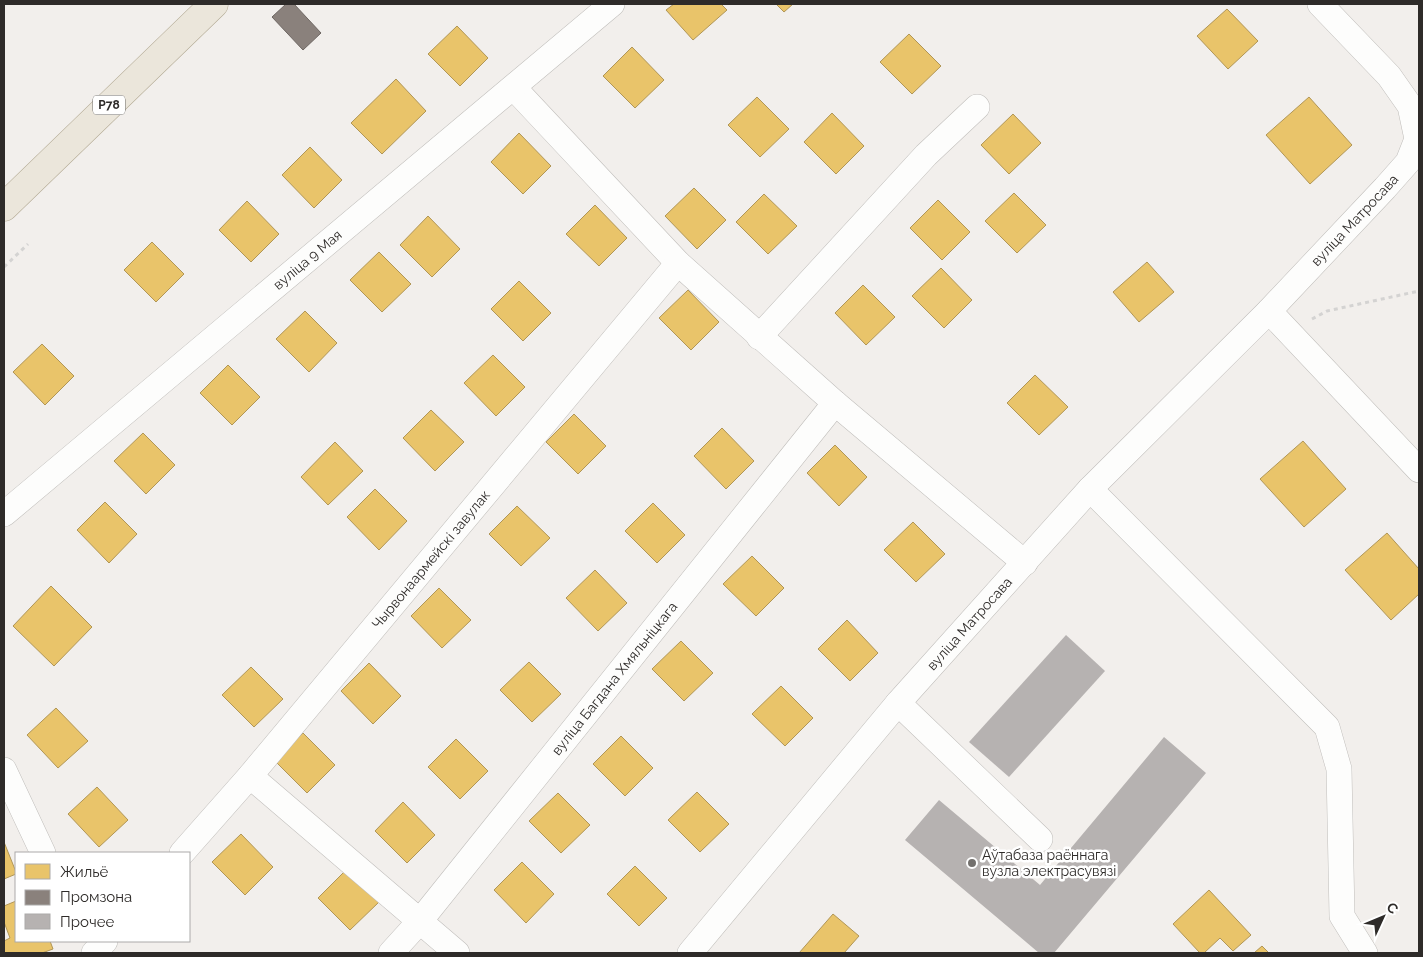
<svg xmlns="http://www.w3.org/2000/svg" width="1423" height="957" font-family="Raleway,sans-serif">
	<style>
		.homes { fill: #e9c46a; stroke: #b19656 }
		.industry { fill: #8a817c; stroke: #6e6763 }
		.building { fill: #b6b2b1 }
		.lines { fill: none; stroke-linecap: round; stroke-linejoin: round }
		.minor-casing { stroke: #c0bebb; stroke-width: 26 }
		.major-casing { stroke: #b2a993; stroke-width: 29 }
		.path { stroke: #d4d3d2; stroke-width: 3; stroke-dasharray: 4 4; stroke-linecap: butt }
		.minor { stroke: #fdfdfc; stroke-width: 25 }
		.major { stroke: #ebe6db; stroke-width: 28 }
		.poi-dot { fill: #73706d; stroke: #fff; stroke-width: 2 }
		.labels { text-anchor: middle; stroke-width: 5; stroke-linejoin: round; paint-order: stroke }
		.shield { fill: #fff; stroke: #6d6b69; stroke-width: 1 }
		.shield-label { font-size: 12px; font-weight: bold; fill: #2e2b29 }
		.street-label { font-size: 14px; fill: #2e2b29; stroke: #fff }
		.poi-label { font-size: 14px; fill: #2e2b29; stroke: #fff; text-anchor: start }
	</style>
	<rect width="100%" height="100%" fill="#f2efec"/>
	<g class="homes">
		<path d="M674 4H721L727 10 693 40 666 10Z"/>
		<path d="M776 4H793L784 12Z"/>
		<path d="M1227 9 1258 41 1228 69 1197 36Z"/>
		<path d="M457 26 488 58 460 86 428 54Z"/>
		<path d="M909 34 941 66 912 94 880 62Z"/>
		<path d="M632 47 664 80 635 108 603 76Z"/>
		<path d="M396 79 426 111 382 154 351 123Z"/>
		<path d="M757 97 789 129 760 157 728 125Z"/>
		<path d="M1309 97 1352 145 1310 184 1266 135Z"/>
		<path d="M832 113 864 146 836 174 804 142Z"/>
		<path d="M1013 114 1041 143 1009 174 981 145Z"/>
		<path d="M519 133 551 166 523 194 491 162Z"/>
		<path d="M310 147 342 180 314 208 282 175Z"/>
		<path d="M694 188 726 220 697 249 665 216Z"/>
		<path d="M1014 193 1046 225 1017 253 985 221Z"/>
		<path d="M764 194 797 226 768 254 736 222Z"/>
		<path d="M938 200 970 232 942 260 910 228Z"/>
		<path d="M247 201 279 234 251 262 219 230Z"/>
		<path d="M595 205 627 238 599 266 566 234Z"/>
		<path d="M428 216 460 249 432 277 400 245Z"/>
		<path d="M152 242 184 274 156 302 124 270Z"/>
		<path d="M379 252 411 284 382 312 350 280Z"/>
		<path d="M1147 262 1174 292 1139 322 1113 292Z"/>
		<path d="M941 268 972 300 944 328 912 296Z"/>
		<path d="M519 281 551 313 523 341 491 309Z"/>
		<path d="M863 285 895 317 866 345 835 313Z"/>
		<path d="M688 290 719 322 691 350 659 318Z"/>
		<path d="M305 311 337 343 309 372 276 339Z"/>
		<path d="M42 344 74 376 45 405 13 372Z"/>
		<path d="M493 355 525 387 496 416 464 383Z"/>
		<path d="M228 365 260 397 232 425 200 393Z"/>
		<path d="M1035 375 1068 407 1039 435 1007 403Z"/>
		<path d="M431 410 464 442 435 471 403 438Z"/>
		<path d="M574 414 606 446 578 474 546 442Z"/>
		<path d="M722 428 754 461 726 489 694 456Z"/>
		<path d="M143 433 175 465 146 494 114 461Z"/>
		<path d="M1303 441 1346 489 1304 527 1260 479Z"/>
		<path d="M335 442 363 471 328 505 301 477Z"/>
		<path d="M835 445 867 477 839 506 807 473Z"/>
		<path d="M375 489 407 521 379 550 347 517Z"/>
		<path d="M105 502 137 534 109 563 77 530Z"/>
		<path d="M653 503 685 535 657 563 625 531Z"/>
		<path d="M517 506 550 538 521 566 489 534Z"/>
		<path d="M913 522 945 554 916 582 884 550Z"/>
		<path d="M1387 533 1419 569V594L1391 620 1345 570Z"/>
		<path d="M752 556 784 588 756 616 723 584Z"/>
		<path d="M595 570 627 603 598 631 566 598Z"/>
		<path d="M51 586 92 627 54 666 13 626Z"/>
		<path d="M439 588 471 620 442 648 411 616Z"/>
		<path d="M847 620 878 653 850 681 818 649Z"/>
		<path d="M681 641 713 673 684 701 652 669Z"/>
		<path d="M529 662 561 694 532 722 500 690Z"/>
		<path d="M369 663 401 696 373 724 341 691Z"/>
		<path d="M251 667 283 699 254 727 222 695Z"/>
		<path d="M781 686 813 718 785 746 752 714Z"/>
		<path d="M56 708 88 741 58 768 27 735Z"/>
		<path d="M303 733 335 765 307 793 275 761Z"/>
		<path d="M621 736 653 768 625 796 593 764Z"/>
		<path d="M456 739 488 771 460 799 428 767Z"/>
		<path d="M97 787 128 820 99 847 68 814Z"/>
		<path d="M697 792 729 824 700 852 668 820Z"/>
		<path d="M558 793 590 825 561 853 529 821Z"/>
		<path d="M403 802 435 835 407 863 375 831Z"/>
		<path d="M241 834 273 867 245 895 212 862Z"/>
		<path d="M4 842 16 872V874L4 879Z"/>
		<path d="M522 862 554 894 526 923 494 890Z"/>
		<path d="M635 866 667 898 639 926 607 894Z"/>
		<path d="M347 869 379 902 350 930 318 898Z"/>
		<path d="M1209 890 1251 935 1233 951 1220 938 1204 953H1200L1173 924Z"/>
		<path d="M16 901V941H50L53 949 42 953H4V941L10 938 4 922V906Z"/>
		<path d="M833 914 859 936 844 953H799Z"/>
		<path d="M1262 946 1269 953H1254Z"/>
	</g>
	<path class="industry" d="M286 4H294L321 33 303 50 272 17Z"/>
	<g class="building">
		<path d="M1066 635 1105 671 1009 777 969 742Z"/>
		<path d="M1164 737 1206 773 1054 953H1039L905 840 939 800 1040 885Z"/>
	</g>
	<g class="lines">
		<defs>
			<g id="minor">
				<path d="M514 88 678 263 835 403 1025 563"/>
				<path d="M1269 311 1419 470"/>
				<path d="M759 337 926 155 977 107"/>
				<path d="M1090 489 1327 727 1339 769 1342 916 1365 953"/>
				<path id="s1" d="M4 514 612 4"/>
				<path d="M898 703 1040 839"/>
				<path d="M4 770 43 853"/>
				<path d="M250 776 457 953"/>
				<path id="s2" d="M182 853 250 776 678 263"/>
				<path d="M94 953 105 941"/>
				<path id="s3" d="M391 953 420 921 835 403"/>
				<path id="s4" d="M690 953 898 703 1090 489 1269 311 1385 188 1408 162 1417 139 1410 106 1389 76 1320 4"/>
			</g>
			<path id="major" d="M4 207 214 4"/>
		</defs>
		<use href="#minor" class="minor-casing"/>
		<use href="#major" class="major-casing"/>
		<g class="path">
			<path d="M4 267 28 244"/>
			<path d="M1312 319 1327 311 1419 291"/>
		</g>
		<use href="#minor" class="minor"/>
		<use href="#major" class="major"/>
	</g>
	<circle class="poi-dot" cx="972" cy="863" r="5"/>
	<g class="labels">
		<rect class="shield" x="93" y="95.5" width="32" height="19" rx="4"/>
		<g class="shield-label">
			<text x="109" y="109">Р78</text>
		</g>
		<g class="street-label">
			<text dy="5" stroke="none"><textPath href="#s4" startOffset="990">вуліца Матросава</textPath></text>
			<text dy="5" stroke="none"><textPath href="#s1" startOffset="396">вуліца 9 Мая</textPath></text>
			<text dy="5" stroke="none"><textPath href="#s2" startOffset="385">Чырвонаармейскі завулак</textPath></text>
			<text dy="5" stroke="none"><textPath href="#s4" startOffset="432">вуліца Матросава</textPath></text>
			<text dy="5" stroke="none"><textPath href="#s3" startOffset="354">вуліца Багдана Хмяльніцкага</textPath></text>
		</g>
		<g class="poi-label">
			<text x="982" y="860">Аўтабаза раённага<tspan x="982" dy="16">вузла электрасувязі</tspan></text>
		</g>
	</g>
	<rect width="1423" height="957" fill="none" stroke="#2e2b29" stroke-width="10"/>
	<rect x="15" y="852" width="175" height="90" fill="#ffffff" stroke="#abaaa9"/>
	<rect x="25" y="864" width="25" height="15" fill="#e9c46a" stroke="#abaaa9"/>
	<text x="60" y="877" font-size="15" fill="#2e2b29">Жильё</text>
	<rect x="25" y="890" width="25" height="15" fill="#8a817c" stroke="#abaaa9"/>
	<text x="60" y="902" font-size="15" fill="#2e2b29">Промзона</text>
	<rect x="25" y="914" width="25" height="15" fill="#b6b2b1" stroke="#abaaa9"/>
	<text x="60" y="927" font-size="15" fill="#2e2b29">Прочее</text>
	<g transform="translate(1383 917) rotate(46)" stroke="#ffffff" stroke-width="4" paint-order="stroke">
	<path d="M0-4L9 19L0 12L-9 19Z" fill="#2e2b29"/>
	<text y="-8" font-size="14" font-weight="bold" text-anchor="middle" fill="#2e2b29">С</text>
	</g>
</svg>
